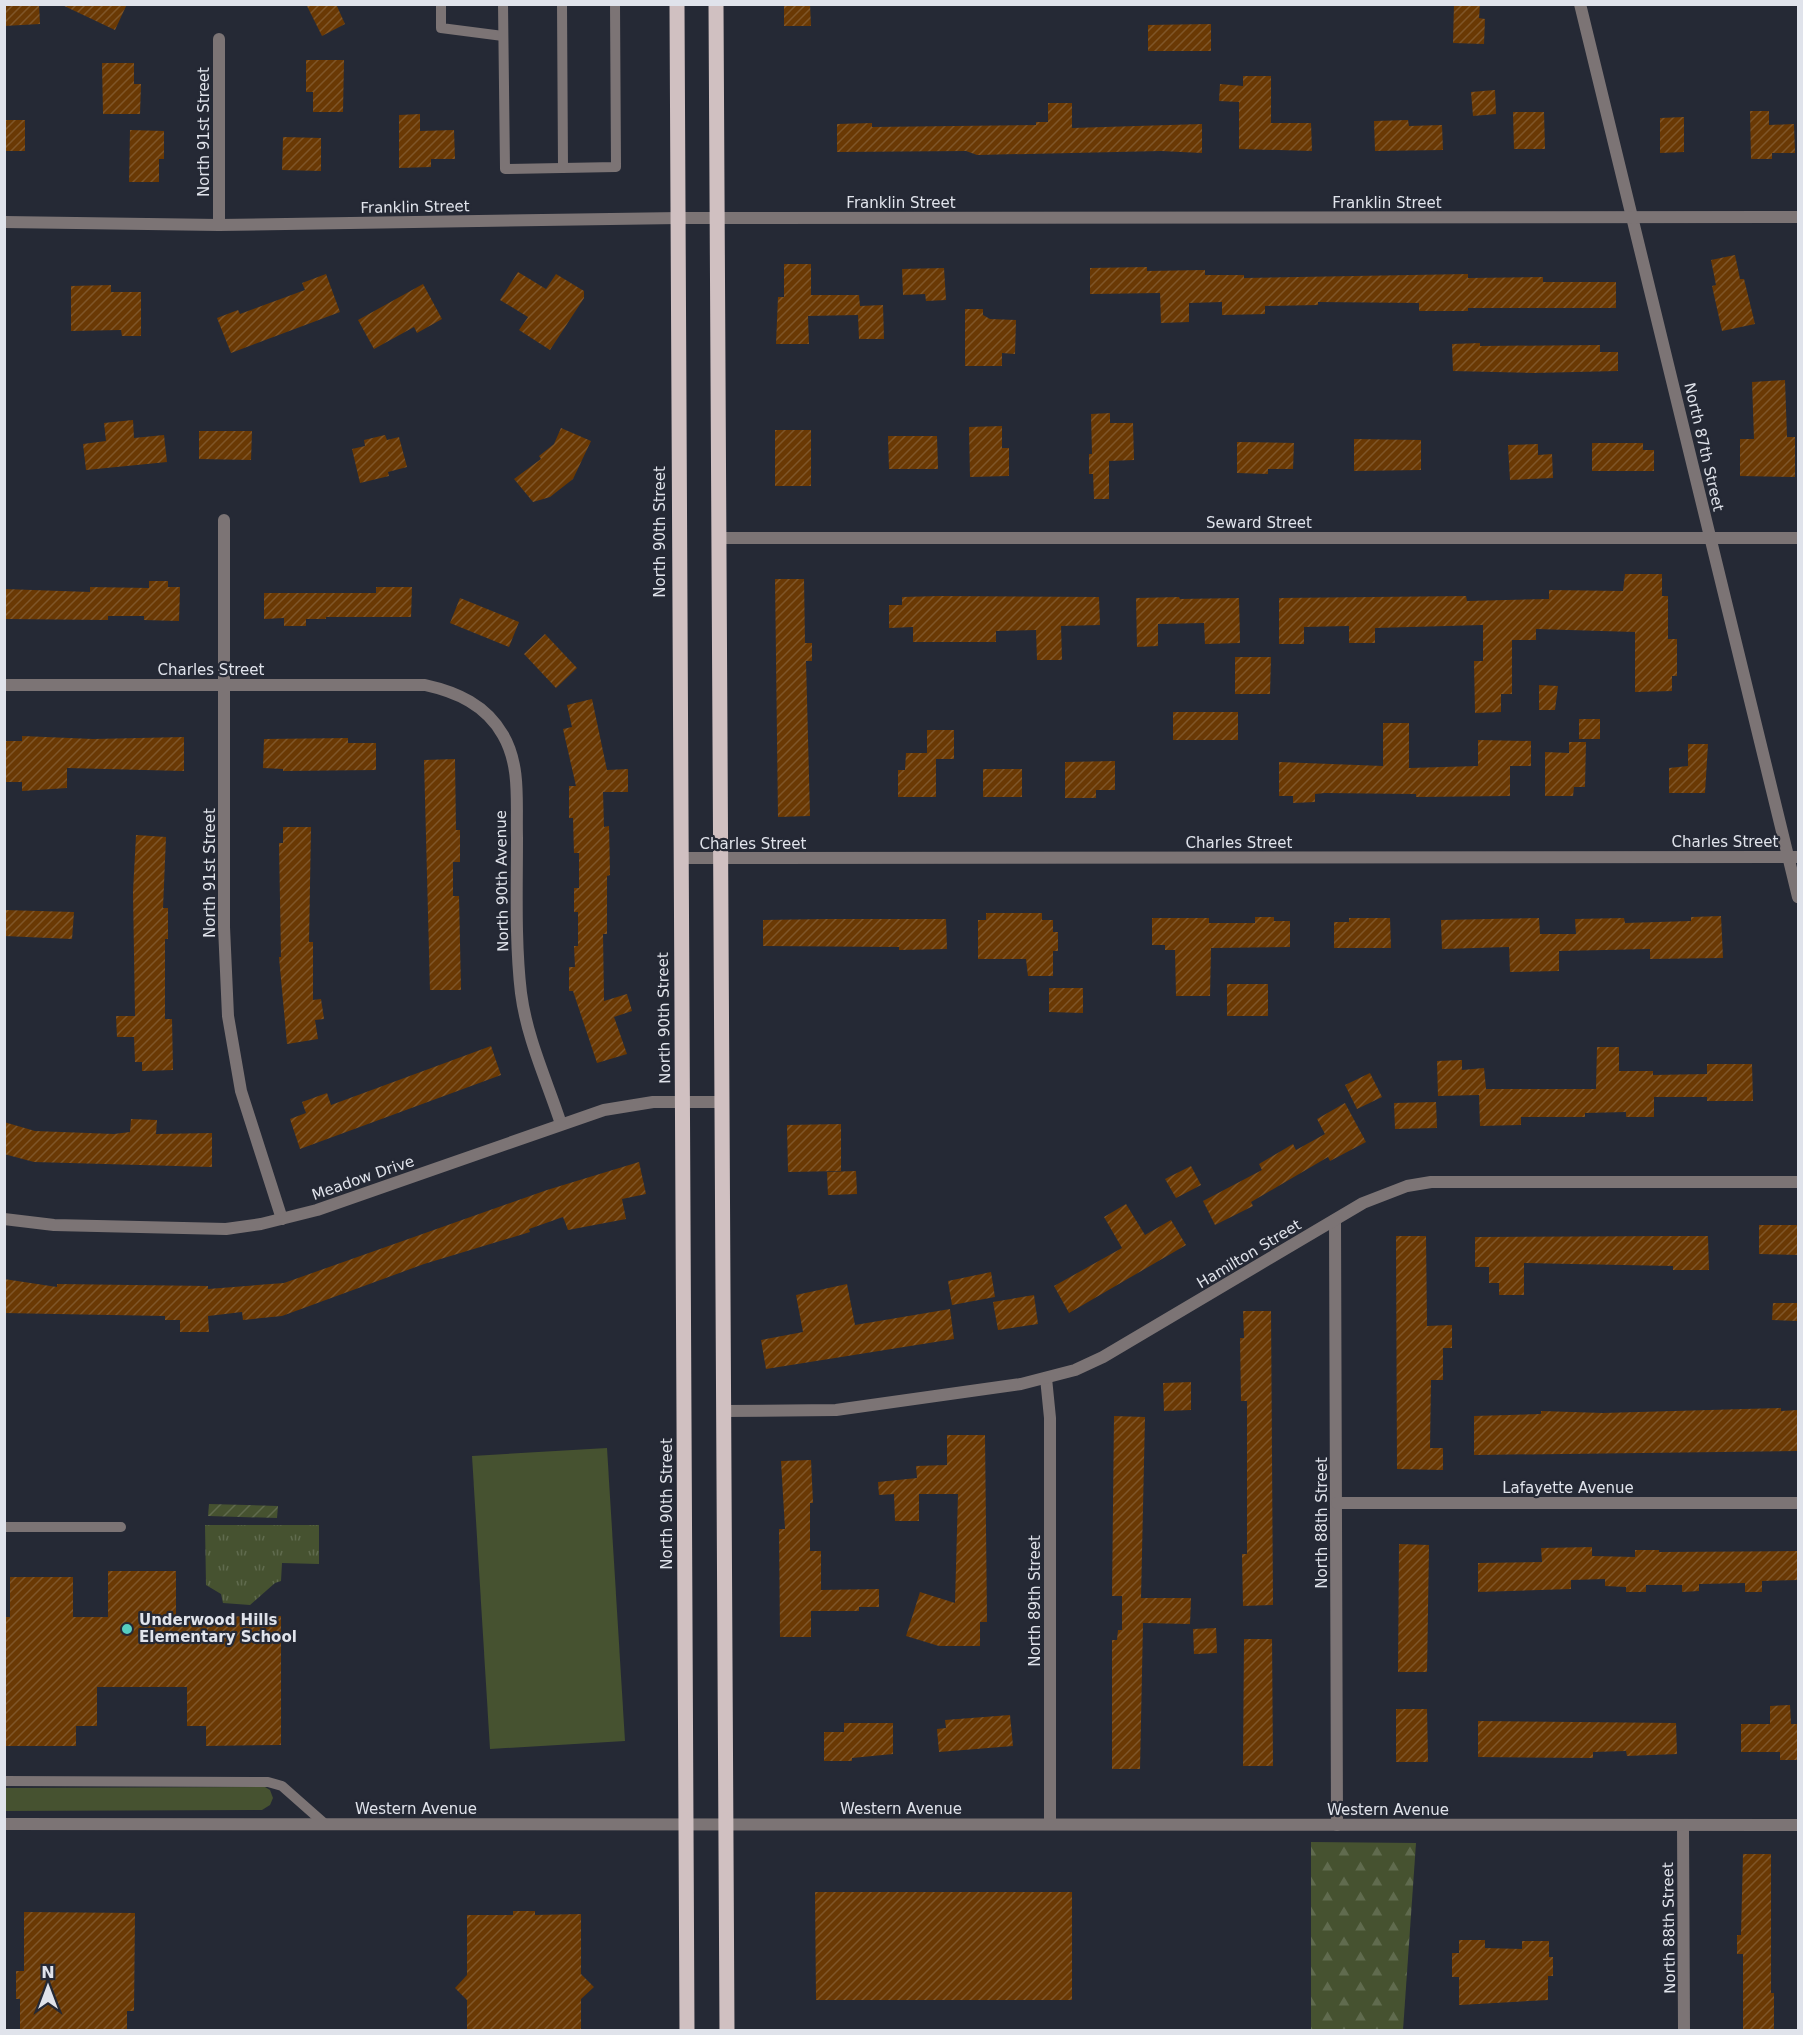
<svg xmlns="http://www.w3.org/2000/svg" width="1803" height="2035" font-family="'DejaVu Sans',sans-serif">
	<style>
		.grass { fill: #465230 }
		.forest { fill: url(#forest-firs) }
		.park { fill: url(#park-tufts) }
		.garden { fill: url(#garden-furrows) }
		.building { fill: url(#building-hatch) }
		.lines { fill: none; stroke-linecap: round; stroke-linejoin: round }
		.service { stroke: #7c7475; stroke-width: 10 }
		.minor { stroke: #7c7475; stroke-width: 12 }
		.tertiary { stroke: #7c7475; stroke-width: 12 }
		.primary { stroke: #d0c0c1; stroke-width: 15 }
		.poi-dot { fill: #57cec1; stroke: #252935; stroke-width: 2 }
		.labels { text-anchor: middle; stroke-width: 4.5; stroke-linejoin: round; paint-order: stroke }
		.street-label { font-size: 15px; fill: #e0e3eb; stroke: #252935 }
		.poi-label { font-size: 15px; font-weight: bold; fill: #e0e3eb; stroke: #252935; text-anchor: start }
	</style>
	<defs>
		<pattern id="forest-firs" width="22" height="20" patternUnits="userSpaceOnUse" patternTransform="scale(1.5)"><rect width="22" height="20" fill="#465230"/><path d="M5 1l3.5 6h-7zM16 11l3.5 6h-7z" fill="#606b4e"/></pattern>
		<pattern id="park-tufts" width="24" height="20" patternUnits="userSpaceOnUse" patternTransform="scale(1.5)"><rect width="24" height="20" fill="#465230"/><path d="M3 7l-1-3M5 7V3M7 7l1-3M15 17l-1-3M17 17v-4M19 17l1-3" fill="none" stroke="#606b4e"/></pattern>
		<pattern id="garden-furrows" width="10" height="10" patternUnits="userSpaceOnUse" patternTransform="scale(1.5)"><rect width="10" height="10" fill="#465230"/><path d="M-1 1l2-2M0 10L10 0M9 11l2-2" fill="none" stroke="#606b4e"/></pattern>
		<pattern id="building-hatch" width="6" height="6" patternUnits="userSpaceOnUse" patternTransform="scale(1.5)"><rect width="6" height="6" fill="#6a3904"/><path d="M-1 1l2-2M0 6l6-6M5 7l2-2" fill="none" stroke="#7f5629"/></pattern>
	</defs>
	<rect width="100%" height="100%" fill="#252935"/>
	<g class="grass">
		<path d="M607 1448 625 1741 490 1749 472 1456Z"/>
		<path d="M265 1787 270 1790 273 1798 270 1805 262 1810 5 1811 4 1788Z"/>
	</g>
	<path class="forest" d="M1311 1842 1416 1843 1403 2030H1311Z"/>
	<path class="park" d="M205 1525H319V1564L282 1563 281 1581 275 1583 250 1605 223 1603 221 1594 206 1585Z"/>
	<path class="garden" d="M209 1504 278 1506 277 1518 208 1516Z"/>
	<g class="building">
		<path d="M4 4H39L40 24 4 26Z"/>
		<path d="M60 4H127L115 30Z"/>
		<path d="M306 4H336L345 24 322 36Z"/>
		<path d="M784 4H810L811 26H784Z"/>
		<path d="M1454 4H1480L1479 18 1485 19 1484 44 1453 43Z"/>
		<path d="M1211 24V51H1148V25Z"/>
		<path d="M306 60H344L343 112H313V92H306Z"/>
		<path d="M102 63H134V84H141L140 114H103Z"/>
		<path d="M1243 76H1271V123H1311L1312 151 1239 149V102L1219 101 1220 84 1243 86Z"/>
		<path d="M1495 90 1496 114 1473 116 1471 92Z"/>
		<path d="M1048 103H1072V128L1202 124V153L1161 151 977 155 966 151 837 152V124L872 123V127L1036 125V122H1048Z"/>
		<path d="M1750 111H1769V125L1794 124 1795 153H1772V159H1751Z"/>
		<path d="M1513 112H1544L1545 149H1514Z"/>
		<path d="M420 114V131L454 130 455 159H431V167L399 168V115Z"/>
		<path d="M1684 117V152L1660 153V118Z"/>
		<rect x="4" y="120" width="21" height="31"/>
		<path d="M1408 120 1409 126 1442 125 1443 150 1375 151 1374 121Z"/>
		<path d="M130 130 164 131V159H159V182H129Z"/>
		<path d="M283 137 321 138V171L282 170Z"/>
		<path d="M1735 255 1740 279H1744L1755 324 1722 331 1712 286 1716 285 1711 260Z"/>
		<path d="M784 264H811V295H859L860 306 883 305 884 339H859L858 315 808 316 809 344H776L778 297H784Z"/>
		<path d="M1147 267V271L1205 270V275H1244V278L1468 274V278L1543 277V282H1616V308H1468V311H1419V303L1318 302V305L1265 306V314L1222 315V302L1189 303V322L1161 323 1160 293 1090 294V268Z"/>
		<path d="M944 268 946 300 926 301 925 294 903 295 902 269Z"/>
		<path d="M518 272 546 289 556 274 584 291V298L550 350 519 330 528 317 500 300Z"/>
		<path d="M326 274 340 312 231 353 217 318 238 310 240 314 305 290 302 283Z"/>
		<path d="M423 284 442 319 417 333 414 327 374 349 358 320Z"/>
		<path d="M111 285V292H141V336H122L121 330 71 331V286Z"/>
		<path d="M965 309H983V315L990 319 1016 320 1015 354 1002 353V366H965Z"/>
		<path d="M1480 343V346L1600 345V352H1618V371L1533 373 1453 371 1452 344Z"/>
		<path d="M1785 380 1787 437H1795V477L1740 476V439H1754L1752 382Z"/>
		<path d="M1110 413V423H1133L1134 460 1109 461V499H1094L1093 474H1089V454H1092L1091 414Z"/>
		<path d="M133 420 134 438 164 435 167 462 86 470 83 444 106 441 104 423Z"/>
		<path d="M1002 426V448H1009V476L970 477 969 427Z"/>
		<path d="M561 428 591 441 573 479 550 497 533 502 514 479 541 459 539 456 554 444Z"/>
		<rect x="775" y="430" width="36" height="56"/>
		<path d="M199 431H252L251 460 199 459Z"/>
		<path d="M385 435 387 440 399 437 407 467 388 472 389 476 360 483 352 449 365 446 364 440Z"/>
		<path d="M888 436H937L938 469H889Z"/>
		<path d="M1354 439 1421 440V470L1354 471Z"/>
		<path d="M1237 442 1294 443 1293 469H1268V474L1237 473Z"/>
		<path d="M1592 443H1643V450H1654V471H1592Z"/>
		<path d="M1538 444V455L1552 454 1553 478 1510 480 1508 445Z"/>
		<path d="M1625 574H1662V596H1668V639H1677V676H1672V691L1635 692V632L1536 629V640H1512V694H1501V712L1475 713 1474 661H1483V625L1375 628V643H1349V626L1304 627V644H1279V598L1466 596 1467 601 1549 599V590L1623 591Z"/>
		<path d="M775 579H804L805 643H812V661H806L810 816 778 817Z"/>
		<path d="M149 581H168V587H180L179 621 144 620V616H108V620L4 619V589L90 592V587L149 588Z"/>
		<path d="M376 587H412L411 617H326V619H306V626H284V618L264 619V593H376Z"/>
		<path d="M940 596 1099 597 1100 625 1061 626 1062 660H1037L1036 630 996 631V642H913V627L889 628V605H902V597Z"/>
		<path d="M1179 597 1180 599 1239 598 1240 643 1205 644 1204 623 1158 624V646L1137 647 1136 598Z"/>
		<path d="M460 598 519 622 509 647 450 623Z"/>
		<path d="M545 634 577 668 556 688 524 654Z"/>
		<path d="M1235 657H1271L1270 694H1235Z"/>
		<path d="M1539 685 1558 686 1555 710H1539Z"/>
		<path d="M592 699 607 770 628 769V792H603L604 827 609 826 610 875 607 876V934H603L604 1001 627 994 632 1011 614 1017 627 1054 597 1063 573 991H569V967H575L574 946H578V912H574V888H579V853H574L573 818H569V786H576L563 729 572 727 567 705Z"/>
		<rect x="1173" y="712" width="65" height="28"/>
		<rect x="1579" y="719" width="21" height="20"/>
		<path d="M1383 723H1409V768L1478 766V740L1531 741V766H1510V796L1416 797V794L1324 793 1315 794V802L1293 803V796H1279V762L1383 766Z"/>
		<path d="M927 730H954V759H936V797H898V770H905L906 753H927Z"/>
		<path d="M22 736 93 739 184 737V771L67 768V788L22 791V782H4V741H22Z"/>
		<path d="M348 738V743H376V770L283 771V769L263 768 264 739Z"/>
		<path d="M1569 742H1586L1585 787H1574L1573 796H1545V752L1569 753Z"/>
		<path d="M1688 744H1708L1705 793H1669V768L1688 766Z"/>
		<path d="M455 759 456 830H460V862H453V896H459L461 990H430L424 760Z"/>
		<path d="M1115 761V790H1096V798H1065V762Z"/>
		<rect x="983" y="769" width="39" height="28"/>
		<path d="M283 827H311L309 942H313V1000L321 999 324 1019 315 1020 318 1039 287 1044 279 957H281L279 843H283Z"/>
		<path d="M136 835 166 837 163 908H168V939H165V1019H172L173 1070 142 1071V1062H135L134 1037H117L116 1016H135L133 892Z"/>
		<path d="M4 910 74 912 72 939 4 936Z"/>
		<path d="M986 913H1042V920H1053V932H1058V951H1053V976H1028L1026 959H978V920H986Z"/>
		<path d="M1721 916 1723 958 1650 959V949L1559 951V971L1510 972 1509 947 1442 949 1441 920 1539 918 1540 934H1576L1575 919 1624 918 1625 923 1691 921V917Z"/>
		<path d="M1255 917H1274V921H1290V947L1211 948 1210 996H1176L1175 950H1165V945H1152V918H1209V923H1255Z"/>
		<path d="M1349 918H1390L1391 948H1334V922H1349Z"/>
		<path d="M826 919H946L947 949 899 950V947L763 946V920Z"/>
		<rect x="1227" y="984" width="41" height="32"/>
		<path d="M1049 988H1083V1013L1049 1012Z"/>
		<path d="M491 1046 501 1075 300 1149 290 1119 306 1113 302 1102 327 1093 331 1105Z"/>
		<path d="M1597 1047H1619V1071H1653V1075L1707 1074V1064H1752L1753 1101H1707V1097H1654V1117H1626V1112L1585 1113V1117H1521V1125L1480 1126 1479 1095 1438 1096 1437 1061 1462 1060V1070L1484 1068 1486 1089H1596Z"/>
		<path d="M1370 1073 1382 1097 1357 1109 1345 1085Z"/>
		<path d="M1436 1102 1437 1128 1395 1129 1394 1103Z"/>
		<path d="M1345 1103 1366 1142 1330 1161 1328 1157 1251 1202 1253 1206 1215 1225 1203 1201 1262 1170 1259 1164 1293 1144 1296 1150 1325 1134 1317 1119Z"/>
		<path d="M131 1119 157 1120 156 1134 212 1133V1167L34 1162 4 1154V1122L35 1131 114 1134 130 1132Z"/>
		<path d="M841 1124V1171L788 1172 787 1125Z"/>
		<path d="M639 1162 646 1194 622 1199 626 1219 568 1230 563 1217 529 1229 530 1232 424 1264 282 1316 243 1320 242 1312 208 1316 209 1332H180V1320H165V1316L4 1313V1279L57 1287V1284L208 1286V1289L284 1283 547 1190Z"/>
		<path d="M1191 1166 1201 1185 1176 1198 1165 1179Z"/>
		<path d="M856 1171 857 1194 828 1195 827 1172Z"/>
		<path d="M1126 1204 1145 1235 1171 1220 1186 1245 1069 1313 1054 1286 1122 1248 1104 1217Z"/>
		<path d="M1759 1225H1798V1255L1759 1254Z"/>
		<path d="M1396 1236H1426L1427 1326 1452 1325V1348H1443V1380H1431L1430 1448H1443V1470L1397 1469Z"/>
		<path d="M1673 1236H1708L1709 1270H1673V1266L1524 1263V1295H1499V1283H1489V1267H1475V1237Z"/>
		<path d="M991 1272 995 1297 952 1305 948 1281Z"/>
		<path d="M847 1284 855 1325 950 1309 954 1339 766 1369 761 1340 803 1332 796 1295Z"/>
		<path d="M1034 1295 1038 1324 998 1330 993 1302Z"/>
		<path d="M1773 1303H1798V1321L1772 1320Z"/>
		<path d="M1243 1311H1271L1273 1605 1243 1606 1242 1554H1247V1401H1241L1240 1338H1244Z"/>
		<path d="M1191 1382V1410L1164 1411 1163 1383Z"/>
		<path d="M1781 1408V1411L1798 1410V1451L1474 1455V1416L1541 1414V1411L1603 1413Z"/>
		<path d="M1114 1416 1145 1417 1141 1598H1191L1190 1624 1143 1623 1140 1769H1112V1640H1117L1118 1630H1122V1596H1112Z"/>
		<path d="M947 1435H985L987 1622H980V1646H939L906 1636 920 1592 955 1603 958 1494H919V1521H895L894 1494 879 1495 878 1482 917 1478 916 1466 947 1465Z"/>
		<path d="M811 1460 813 1503H810V1551H821V1590L879 1589V1607H859V1611H811V1637H780L779 1529H785L781 1461Z"/>
		<path d="M1399 1544 1429 1545 1427 1672H1398Z"/>
		<path d="M1592 1547V1556L1635 1557V1550H1659V1552L1798 1551V1580L1762 1581V1592H1745V1583L1699 1584V1591L1682 1592V1585H1646V1592H1626V1587L1605 1586V1579L1571 1580V1589L1478 1592V1563L1542 1562 1541 1548Z"/>
		<path d="M108 1571H176V1617L281 1616V1745L206 1746V1726H187V1687H97V1726H76V1746H4V1617H10V1577H73V1617H108Z"/>
		<path d="M1216 1628 1217 1653 1194 1654 1193 1629Z"/>
		<path d="M1244 1639H1272L1273 1766H1243Z"/>
		<path d="M1790 1705 1791 1724H1798V1760H1780V1752H1741V1724H1770V1706Z"/>
		<path d="M1396 1709H1427L1428 1762H1396Z"/>
		<path d="M1010 1715 1013 1746 939 1752 937 1729 946 1728 945 1720Z"/>
		<path d="M1478 1721 1676 1723 1677 1754 1627 1756 1626 1751 1593 1752V1758L1478 1757Z"/>
		<path d="M844 1723H893V1754L852 1758V1761H824V1732H844Z"/>
		<path d="M1743 1854H1771V1993H1774V2031H1743V1954H1737V1935H1741Z"/>
		<path d="M815 1892H1072V2000H816Z"/>
		<path d="M513 1911H535V1915L581 1914V1974L594 1987 581 1999V2031H467V2000L455 1988 467 1975V1915H513Z"/>
		<path d="M24 1912 135 1913 134 2011H127V2031H20V1999H16V1971H24Z"/>
		<path d="M1459 1940H1485V1948L1522 1949V1941H1549V1957H1553V1976H1548V2000L1459 2005V1977H1452V1953H1459Z"/>
	</g>
	<g class="lines">
		<g class="service">
			<path d="M441 4V28L503 36"/>
			<path d="M503 4 505 169 616 167 615 4"/>
			<path d="M562 4 563 168"/>
			<path d="M4 1527H121"/>
			<path d="M4 1781 268 1782 282 1786 325 1824"/>
		</g>
		<g class="minor">
			<path d="M1580 4 1798 897"/>
			<path d="M219 39V225"/>
			<path d="M4 222 219 225 679 218 1798 217"/>
			<path d="M224 520V927L228 1016 241 1091 282 1219"/>
			<path d="M719 538H1798"/>
			<path d="M4 685H425C457 692 486 705 503 735 521 766 516 803 517 838 517 889 515 942 521 993 527 1039 547 1081 561 1124"/>
			<path d="M680 858 1798 857"/>
			<path d="M4 1219 54 1225 226 1229 261 1224 317 1210 604 1110 653 1102H722"/>
			<path d="M1335 1220 1337 1825"/>
			<path d="M1046 1378 1050 1418V1824"/>
			<path d="M724 1411 836 1410 1021 1384 1075 1370 1103 1357 1363 1203 1407 1186 1431 1182H1798"/>
			<path d="M1337 1503H1798"/>
			<path d="M1683 1825 1684 2030"/>
		</g>
		<path class="tertiary" d="M4 1824 1798 1825"/>
		<g class="primary">
			<path d="M677 4 687 2030"/>
			<path d="M716 4 727 2030"/>
		</g>
	</g>
	<circle class="poi-dot" cx="127" cy="1629" r="6"/>
	<g class="labels">
		<g class="street-label">
			<text transform="translate(204 132) rotate(-90)" y="5">North 91st Street</text>
			<text x="901" y="208">Franklin Street</text>
			<text x="1387" y="208">Franklin Street</text>
			<text transform="translate(415 207) rotate(-1)" y="5">Franklin Street</text>
			<text transform="translate(1704 447) rotate(77)" y="5">North 87th Street</text>
			<text x="1259" y="528">Seward Street</text>
			<text transform="translate(660 532) rotate(-90)" y="5">North 90th Street</text>
			<text x="211" y="675">Charles Street</text>
			<text x="1725" y="847">Charles Street</text>
			<text x="1239" y="848">Charles Street</text>
			<text x="753" y="849">Charles Street</text>
			<text transform="translate(210 873) rotate(-90)" y="5">North 91st Street</text>
			<text transform="translate(502 881) rotate(-91)" y="5">North 90th Avenue</text>
			<text transform="translate(664 1018) rotate(-91)" y="5">North 90th Street</text>
			<text transform="translate(363 1178) rotate(-19)" y="5">Meadow Drive</text>
			<text transform="translate(1249 1254) rotate(-31)" y="5">Hamilton Street</text>
			<text x="1568" y="1493">Lafayette Avenue</text>
			<text transform="translate(667 1504) rotate(-90)" y="5">North 90th Street</text>
			<text transform="translate(1322 1523) rotate(-90)" y="5">North 88th Street</text>
			<text transform="translate(1035 1601) rotate(-90)" y="5">North 89th Street</text>
			<text x="416" y="1814">Western Avenue</text>
			<text x="901" y="1814">Western Avenue</text>
			<text x="1388" y="1815">Western Avenue</text>
			<text transform="translate(1669 1928) rotate(-91)" y="5">North 88th Street</text>
		</g>
		<g class="poi-label">
			<text x="139" y="1625">Underwood Hills<tspan x="139" dy="17">Elementary School</tspan></text>
		</g>
	</g>
	<rect width="1803" height="2035" fill="none" stroke="#e0e3eb" stroke-width="12"/>
	<g transform="translate(48 1987)" stroke="#252935" stroke-width="4.5" paint-order="stroke">
	<path d="M0-4.5L10 22L0 15L-10 22Z" fill="#e0e3eb"/>
	<text y="-9" font-size="16" font-weight="bold" text-anchor="middle" fill="#e0e3eb">N</text>
	</g>
</svg>
